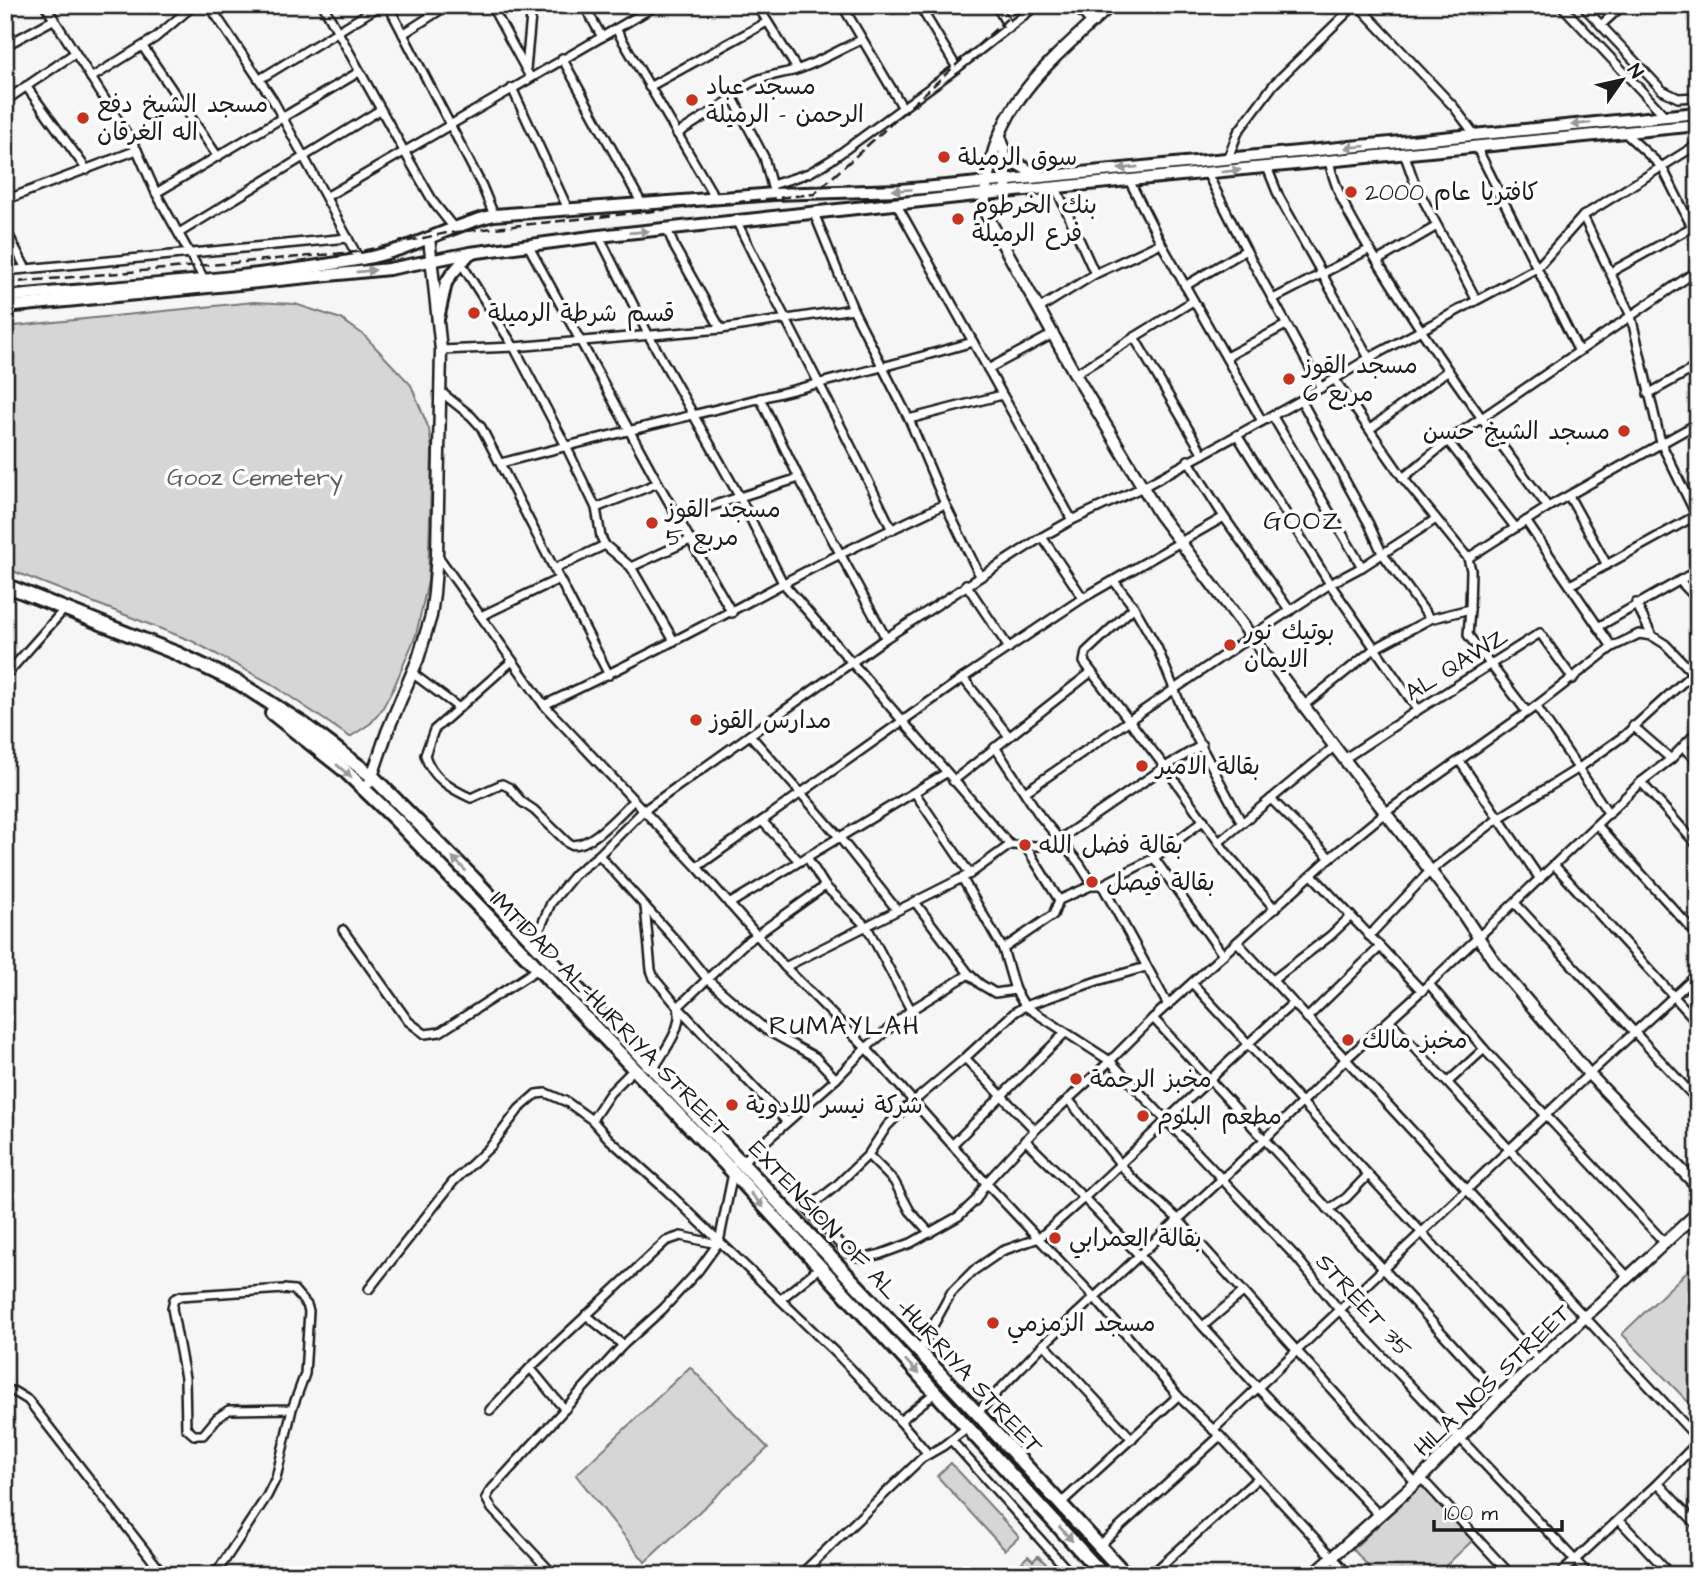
<svg xmlns="http://www.w3.org/2000/svg" width="1703" height="1580" font-family="'Architects Daughter','Playpen Sans Arabic',sans-serif">
	<style>
		.green { fill: #d6d6d6; stroke: #797979; stroke-width: 2 }
		.lines { fill: none; stroke-linecap: round; stroke-linejoin: round }
		.minor-casing { stroke: #1c1c1c; stroke-width: 12 }
		.tertiary-casing { stroke: #1c1c1c; stroke-width: 15 }
		.secondary-casing { stroke: #1c1c1c; stroke-width: 16 }
		.primary-casing { stroke: #1c1c1c; stroke-width: 18 }
		.minor { stroke: #fff; stroke-width: 7 }
		.tertiary { stroke: #fff; stroke-width: 10 }
		.secondary { stroke: #fff; stroke-width: 10 }
		.primary { stroke: #fff; stroke-width: 12 }
		.rail { stroke: #1c1c1c; stroke-width: 2.5; stroke-dasharray: 10 5; stroke-linecap: butt }
		.oneway { fill: #999 }
		.poi-dot { fill: #c8321e; stroke: #fff; stroke-width: 2.5 }
		.labels { text-anchor: middle; stroke-width: 7; stroke-linejoin: round; paint-order: stroke }
		.poi-label { font-size: 24px; fill: #1c1c1c; stroke: #fff; text-anchor: start }
		.park-label { font-size: 24px; fill: #5d5d5d; stroke: #fff }
		.street-label { font-size: 24px; fill: #1c1c1c; stroke: #fff }
		.neighbourhood-label { font-size: 26px; letter-spacing: 2px; fill: #1c1c1c; stroke: #fff }
	</style>
	<rect width="100%" height="100%" fill="#f6f6f6"/>
	<filter id="ink" filterUnits="userSpaceOnUse"><feTurbulence type="fractalNoise" baseFrequency=".0143" numOctaves="2"/><feDisplacementMap in="SourceGraphic" scale="14" xChannelSelector="R" yChannelSelector="G"/><feConvolveMatrix kernelMatrix="1 2 1 2 8 2 1 2 1" color-interpolation-filters="sRGB"/></filter>
	<g filter="url(#ink)">
		<g class="green">
			<path d="M254 302 295 304 341 319 364 335 411 385 429 429 432 450 428 581 416 635 394 687 381 711 371 723 350 737 270 683 192 641 5 568V327Z"/>
			<path d="M1698 1261V1411H1697L1622 1334Z"/>
			<path d="M690 1367 768 1448 645 1562 576 1475Z"/>
			<path d="M951 1463 1019 1537 1005 1550 937 1476Z"/>
			<path d="M1421 1485 1473 1540 1436 1575H1376L1353 1549Z"/>
			<path d="M1028 1556 1033 1561 1038 1556 1057 1575H1020L1015 1569Z"/>
		</g>
		<g class="lines">
			<defs>
				<g id="minor">
					<path d="M45 5 137 150 156 193 204 279"/>
					<path d="M209 5 273 100 359 259"/>
					<path d="M323 5 404 151 434 203 454 228"/>
					<path d="M388 5 482 186 494 215"/>
					<path d="M491 5 530 77"/>
					<path d="M584 5 602 37"/>
					<path d="M757 5 797 69"/>
					<path d="M842 5 903 108"/>
					<path d="M919 5 957 68"/>
					<path d="M996 5 1009 28"/>
					<path d="M1074 5 1092 23"/>
					<path d="M1358 5 1454 107 1475 135"/>
					<path d="M1561 5 1665 116"/>
					<path d="M1582 5 1662 90 1678 98 1698 97"/>
					<path d="M1601 25 1623 5"/>
					<path d="M616 29 715 198"/>
					<path d="M403 34 448 5"/>
					<path d="M5 46 53 20"/>
					<path d="M143 47 218 157"/>
					<path d="M562 58 642 204"/>
					<path d="M526 69 532 5"/>
					<path d="M91 78 155 38 194 5"/>
					<path d="M260 79 381 5"/>
					<path d="M26 86 87 170"/>
					<path d="M649 87 767 22"/>
					<path d="M512 88 568 209"/>
					<path d="M733 98 764 157 772 187"/>
					<path d="M5 101 75 53"/>
					<path d="M1624 132 1662 167 1698 239"/>
					<path d="M677 134 733 98C748 77 773 76 796 70 818 63 840 49 861 40"/>
					<path d="M1476 146 1578 350"/>
					<path d="M1404 153 1415 184 1476 299"/>
					<path d="M1228 158 1238 132 1274 84 1355 5"/>
					<path d="M1329 161C1338 204 1366 243 1389 280 1438 359 1491 433 1548 507"/>
					<path d="M1267 167 1279 197 1369 358"/>
					<path d="M1207 173 1246 250 1321 388"/>
					<path d="M1130 182 1161 243 1262 421"/>
					<path d="M772 185 809 173 831 160 957 68 1037 5"/>
					<path d="M1056 188 1095 274"/>
					<path d="M156 193 359 72"/>
					<path d="M326 197 657 5"/>
					<path d="M5 200 137 150"/>
					<path d="M897 205 1072 520"/>
					<path d="M814 213 853 309 909 419 945 504 980 576"/>
					<path d="M1583 216 1631 316 1661 443 1698 519"/>
					<path d="M737 222C787 325 843 426 892 530"/>
					<path d="M5 228 26 269"/>
					<path d="M667 229 675 248 721 329"/>
					<path d="M179 233 380 110"/>
					<path d="M599 236 649 336 739 496 783 583 1010 845 1039 846 1060 839 1165 767 1202 745"/>
					<path d="M528 245 658 483 732 613"/>
					<path d="M1377 261 1437 226"/>
					<path d="M461 263 514 347 566 446 596 508 601 537 605 545 631 567 674 641"/>
					<path d="M5 271 348 238"/>
					<path d="M1611 272 1692 227"/>
					<path d="M1185 286 1246 250"/>
					<path d="M1273 299 1370 249"/>
					<path d="M1040 308 1095 274 1161 243"/>
					<path d="M1134 337 1203 454"/>
					<path d="M441 350 514 347 721 329 853 309"/>
					<path d="M1226 357 1286 325"/>
					<path d="M988 369 1053 334"/>
					<path d="M1075 374 1193 301"/>
					<path d="M1335 380 1403 478 1468 558 1471 570 1470 609"/>
					<path d="M441 392 471 416 481 427 609 675"/>
					<path d="M1648 394 1698 366"/>
					<path d="M760 398 799 478 886 638"/>
					<path d="M1301 400 1369 524 1382 553 1430 619"/>
					<path d="M1272 415 1362 567"/>
					<path d="M909 419 1002 395"/>
					<path d="M1370 429 1447 371"/>
					<path d="M1237 435 1330 584 1418 710"/>
					<path d="M1448 441 1515 527"/>
					<path d="M1188 460 1224 517 1290 611"/>
					<path d="M501 463C658 422 817 387 973 342"/>
					<path d="M1403 478 1448 441 1698 270"/>
					<path d="M1569 496 1607 565"/>
					<path d="M596 508 658 483"/>
					<path d="M677 517 799 478"/>
					<path d="M1526 521 1612 647"/>
					<path d="M1042 537 1083 598"/>
					<path d="M438 556 544 705 697 867 785 967 866 1048 986 1183 1094 1297 1178 1396 1220 1436 1349 1575"/>
					<path d="M1468 558 1548 507 1698 423"/>
					<path d="M631 567 690 540"/>
					<path d="M554 569 605 545"/>
					<path d="M1114 581 1134 607 1157 647 1186 718 1242 823"/>
					<path d="M1680 581 1698 600"/>
					<path d="M966 584 1009 648"/>
					<path d="M1570 585 1695 516"/>
					<path d="M1636 603 1652 636"/>
					<path d="M1134 607 1086 652 1084 662 1165 767 1225 851 1275 909"/>
					<path d="M481 616 559 579"/>
					<path d="M1598 627 1698 570"/>
					<path d="M512 661 434 730 425 755C431 777 451 789 471 798L502 784 510 788 522 802 534 810 569 844C589 850 619 814 633 801"/>
					<path d="M412 673 459 708"/>
					<path d="M5 676 61 613"/>
					<path d="M963 678 1008 735"/>
					<path d="M544 705C625 667 704 626 782 584 835 555 891 530 945 504"/>
					<path d="M1303 706 1374 649 1430 619 1470 609 1468 635 1527 712"/>
					<path d="M1536 706 1609 814"/>
					<path d="M1633 726 1671 759"/>
					<path d="M750 735 840 838 897 910"/>
					<path d="M995 747 1040 816 1079 863 1093 885"/>
					<path d="M1683 747 1698 763"/>
					<path d="M1344 759 1418 710 1540 633 1573 679"/>
					<path d="M1459 760 1540 879"/>
					<path d="M953 781 1090 673"/>
					<path d="M1641 782 1698 846"/>
					<path d="M1025 792 1253 635 1330 584 1362 567 1436 519"/>
					<path d="M915 793 970 874"/>
					<path d="M1271 799 1330 858"/>
					<path d="M762 821 799 861"/>
					<path d="M1597 825 1698 936"/>
					<path d="M1219 842 1335 746"/>
					<path d="M1026 847 1059 900"/>
					<path d="M599 855 679 944 708 980 766 1030 815 1057 836 1079"/>
					<path d="M807 857 825 886 867 927 911 1010"/>
					<path d="M1154 858 1223 955"/>
					<path d="M1555 866 1698 1023"/>
					<path d="M697 867 963 678 1083 598 1224 517"/>
					<path d="M1312 875 1422 991"/>
					<path d="M962 878 1003 949 1015 990 1025 1006 1110 1061 1297 1258 1340 1311 1589 1575"/>
					<path d="M1102 885 1168 1005"/>
					<path d="M915 902 969 974 980 984 995 993 1015 990"/>
					<path d="M1515 903 1698 1101"/>
					<path d="M729 904 946 773"/>
					<path d="M645 906 651 970 654 978 678 1007 786 1121"/>
					<path d="M343 930 408 1021 425 1034 440 1032 538 969"/>
					<path d="M1369 936 1430 871 1499 818 1579 768 1625 735 1693 673"/>
					<path d="M1237 942 1698 1439"/>
					<path d="M534 943 551 903 575 874 599 855 643 811 886 638 1042 537 1072 520 1143 487 1301 400 1369 358 1537 268 1583 216 1698 144"/>
					<path d="M1003 949 1053 915 1059 900 1093 885H1102L1154 858 1204 820"/>
					<path d="M785 967 970 874 1010 845"/>
					<path d="M1146 967 1097 981 1025 1006 1015 1012 965 1058 900 1113 887 1126 868 1155 836 1186 807 1209 847 1252 853 1256 865 1258 881 1254 911 1243 959 1216 976 1200 986 1183 1035 1130 1110 1061 1153 1018 1330 858 1386 812 1536 706 1612 647 1639 634 1652 636 1665 644 1698 678"/>
					<path d="M1273 980 1330 936 1351 916"/>
					<path d="M1192 983 1539 1360"/>
					<path d="M1429 984 1484 1049 1665 1243"/>
					<path d="M1293 1003C1222 1066 1154 1133 1084 1198L1140 1256 1258 1388 1380 1516"/>
					<path d="M1153 1018 1500 1396"/>
					<path d="M1307 1018 1380 947"/>
					<path d="M1390 1021 1628 1277"/>
					<path d="M965 1058 1035 1130"/>
					<path d="M653 1070C663 1052 684 1028 678 1007L744 944 825 886"/>
					<path d="M1448 1082 1484 1049"/>
					<path d="M1068 1099 1130 1176 1178 1219 1416 1483"/>
					<path d="M592 1120 610 1093 634 1069"/>
					<path d="M953 1144 1065 1033"/>
					<path d="M868 1155 894 1181 910 1211 930 1233"/>
					<path d="M741 1163 836 1079 866 1048 911 1010 969 974"/>
					<path d="M1328 1210 1346 1198 1368 1175"/>
					<path d="M369 1289 453 1182 491 1146 519 1109 536 1094 546 1093 567 1102 592 1120 609 1139 666 1190 838 1355 900 1421 928 1454"/>
					<path d="M781 1299 819 1268"/>
					<path d="M586 1315 623 1345"/>
					<path d="M1203 1326 1243 1292"/>
					<path d="M1044 1344 1132 1439"/>
					<path d="M919 1351 951 1293 973 1271 1002 1251 1039 1238 1084 1198 1025 1140"/>
					<path d="M530 1368C542 1381 552 1396 565 1409"/>
					<path d="M5 1392 13 1391 28 1400 164 1575"/>
					<path d="M490 1410 530 1368 666 1241 681 1236 717 1244"/>
					<path d="M977 1413 1044 1344 1264 1140 1346 1059 1429 984 1641 782 1671 759 1698 731"/>
					<path d="M900 1421 936 1392"/>
					<path d="M1213 1430 1589 1074 1698 974"/>
					<path d="M951 1440 1072 1575"/>
					<path d="M1421 1478 1511 1575"/>
					<path d="M1658 1483 1698 1526"/>
					<path d="M1060 1504 1178 1396"/>
					<path d="M1619 1520 1671 1575"/>
					<path d="M1100 1545 1220 1436"/>
					<path d="M215 1575 267 1496 276 1478 292 1409 305 1374 309 1311 307 1305 294 1290 284 1289 180 1296 174 1299 172 1308 185 1378 186 1428 194 1435H203L217 1418 229 1410 292 1409"/>
					<path d="M554 1575 492 1509 486 1498 490 1491 623 1345 663 1309 698 1271 719 1242 733 1173"/>
					<path d="M800 1575 922 1458 943 1446 968 1427"/>
					<path d="M1151 1575 1258 1478"/>
					<path d="M1559 1575 1658 1483 1698 1442"/>
				</g>
				<g id="tertiary">
					<path d="M1111 5C1058 55 1002 96 989 171 986 185 983 200 986 214L1075 374 1159 514 1344 759 1459 908 1496 964 1589 1074 1698 1187"/>
					<path d="M1000 136 1004 148 1006 187"/>
					<path d="M370 782 387 732 418 659 431 616 434 593 437 555 441 350 429 238"/>
					<path d="M1312 1575 1421 1478 1500 1396 1698 1212"/>
				</g>
				<g id="secondary">
					<path d="M1005 157 1039 176"/>
					<path d="M5 297C124 286 244 280 362 259 408 251 449 226 494 215L774 194 900 190 958 185 1698 113"/>
					<path d="M5 307 389 269 470 253 599 236 985 194 1698 125"/>
					<path d="M438 319 446 283 451 275 470 253"/>
				</g>
				<g id="primary">
					<path d="M5 585 176 653 239 683 303 724 372 776 475 880 977 1413 1126 1575"/>
					<path d="M272 713 343 769 396 820 733 1172 1103 1575"/>
				</g>
			</defs>
			<use href="#minor" class="minor-casing"/>
			<use href="#tertiary" class="tertiary-casing"/>
			<use href="#secondary" class="secondary-casing"/>
			<use href="#primary" class="primary-casing"/>
			<use href="#minor" class="minor"/>
			<use href="#tertiary" class="tertiary"/>
			<use href="#secondary" class="secondary"/>
			<use href="#primary" class="primary"/>
			<path class="rail" d="M5 283 356 252 447 233 814 194 1022 5"/>
		</g>
		<defs><path id="oneway-solid" d="M-6-.8H1V-3.2L6.5 0L1 3.2V.8H-6Z" transform="scale(1.75)"/></defs>
		<g class="oneway">
			<use href="#oneway-solid" transform="translate(1581 124) rotate(174)"/>
			<use href="#oneway-solid" transform="translate(1355 147) rotate(175)"/>
			<use href="#oneway-solid" transform="translate(1128 168) rotate(174)"/>
			<use href="#oneway-solid" transform="translate(1231 171) rotate(-6)"/>
			<use href="#oneway-solid" transform="translate(902 190) rotate(177)"/>
			<use href="#oneway-solid" transform="translate(639 232) rotate(-5)"/>
			<use href="#oneway-solid" transform="translate(366 271) rotate(-6)"/>
			<use href="#oneway-solid" transform="translate(344 771) rotate(41)"/>
			<use href="#oneway-solid" transform="translate(459 864) rotate(-134)"/>
			<use href="#oneway-solid" transform="translate(757 1200) rotate(48)"/>
			<use href="#oneway-solid" transform="translate(912 1367) rotate(47)"/>
			<use href="#oneway-solid" transform="translate(1066 1534) rotate(48)"/>
		</g>
	</g>
	<g class="poi-dot">
		<circle cx="692" cy="100" r="7"/>
		<circle cx="83" cy="118" r="7"/>
		<circle cx="944" cy="157" r="7"/>
		<circle cx="1351" cy="192" r="7"/>
		<circle cx="958" cy="219" r="7"/>
		<circle cx="474" cy="313" r="7"/>
		<circle cx="1289" cy="379" r="7"/>
		<circle cx="1624" cy="431" r="7"/>
		<circle cx="652" cy="523" r="7"/>
		<circle cx="1230" cy="645" r="7"/>
		<circle cx="696" cy="720" r="7"/>
		<circle cx="1142" cy="766" r="7"/>
		<circle cx="1025" cy="845" r="7"/>
		<circle cx="1092" cy="882" r="7"/>
		<circle cx="1348" cy="1040" r="7"/>
		<circle cx="1076" cy="1079" r="7"/>
		<circle cx="732" cy="1105" r="7"/>
		<circle cx="1143" cy="1116" r="7"/>
		<circle cx="1055" cy="1238" r="7"/>
		<circle cx="993" cy="1323" r="7"/>
	</g>
	<g class="labels">
		<g class="poi-label">
			<text x="706" y="94">مسجد عباد<tspan x="706" dy="28">الرحمن - الرميلة</tspan></text>
			<text x="97" y="112">مسجد الشيخ دفع<tspan x="97" dy="28">اله الغرقان</tspan></text>
			<text x="958" y="165">سوق الرميلة</text>
			<text x="1365" y="200">كافتريا عام 2000</text>
			<text x="972" y="213">بنك الخرطوم<tspan x="972" dy="28">فرع الرميلة</tspan></text>
			<text x="488" y="321">قسم شرطة الرميلة</text>
			<text x="1303" y="373">مسجد القوز<tspan x="1303" dy="28">مربع 6</tspan></text>
			<text x="1610" y="439" text-anchor="end">مسجد الشيخ حسن</text>
			<text x="666" y="517">مسجد القوز<tspan x="666" dy="28">مربع 5</tspan></text>
			<text x="1244" y="639">بوتيك نور<tspan x="1244" dy="28">الايمان</tspan></text>
			<text x="710" y="728">مدارس القوز</text>
			<text x="1156" y="774">بقالة الامير</text>
			<text x="1039" y="853">بقالة فضل الله</text>
			<text x="1106" y="890">بقالة فيصل</text>
			<text x="1362" y="1048">مخبز مالك</text>
			<text x="1090" y="1087">مخبز الرحمة</text>
			<text x="746" y="1113">شركة نيسر للادوية</text>
			<text x="1157" y="1124">مطعم البلوم</text>
			<text x="1069" y="1246">بقالة العمرابي</text>
			<text x="1007" y="1331">مسجد الزمزمي</text>
		</g>
		<g class="park-label">
			<text x="255" y="485">Gooz Cemetery</text>
		</g>
		<g class="street-label">
			<text transform="translate(1456 664) rotate(-32)" y="8">AL QAWZ</text>
			<text transform="translate(610 1014) rotate(46)" y="8">IMTIDAD AL-HURRIYA STREET</text>
			<text transform="translate(896 1297) rotate(47)" y="8">EXTENSION OF AL -HURRIYA STREET</text>
			<text transform="translate(1364 1305) rotate(48)" y="8">STREET 35</text>
			<text transform="translate(1492 1380) rotate(-44)" y="8">HILA NOS STREET</text>
		</g>
		<g class="neighbourhood-label">
			<text x="1304" y="529">GOOZ</text>
			<text x="845" y="1034">RUMAYLAH</text>
		</g>
	</g>
	<rect width="1703" height="1580" fill="none" stroke="#fff" stroke-width="28"/>
	<rect x="14" y="14" width="1675" height="1552" fill="none" stroke="#1c1c1c" stroke-width="2.5" filter="url(#ink)"/>
	<g transform="translate(1622 80) rotate(56)" stroke="#ffffff" stroke-width="5" paint-order="stroke">
	<path d="M0-5L12 26L0 18L-12 26Z" fill="#1c1c1c"/>
	<text y="-10" font-size="19" font-weight="bold" text-anchor="middle" fill="#1c1c1c">N</text>
	</g>
	<path d="M1434 1520v10h128v-10" fill="none" stroke="#1c1c1c" stroke-width="3.5"/>
	<text x="1444" y="1520" font-size="21" fill="#1c1c1c" stroke="#ffffff" stroke-width="5" paint-order="stroke">100 m</text>
</svg>
